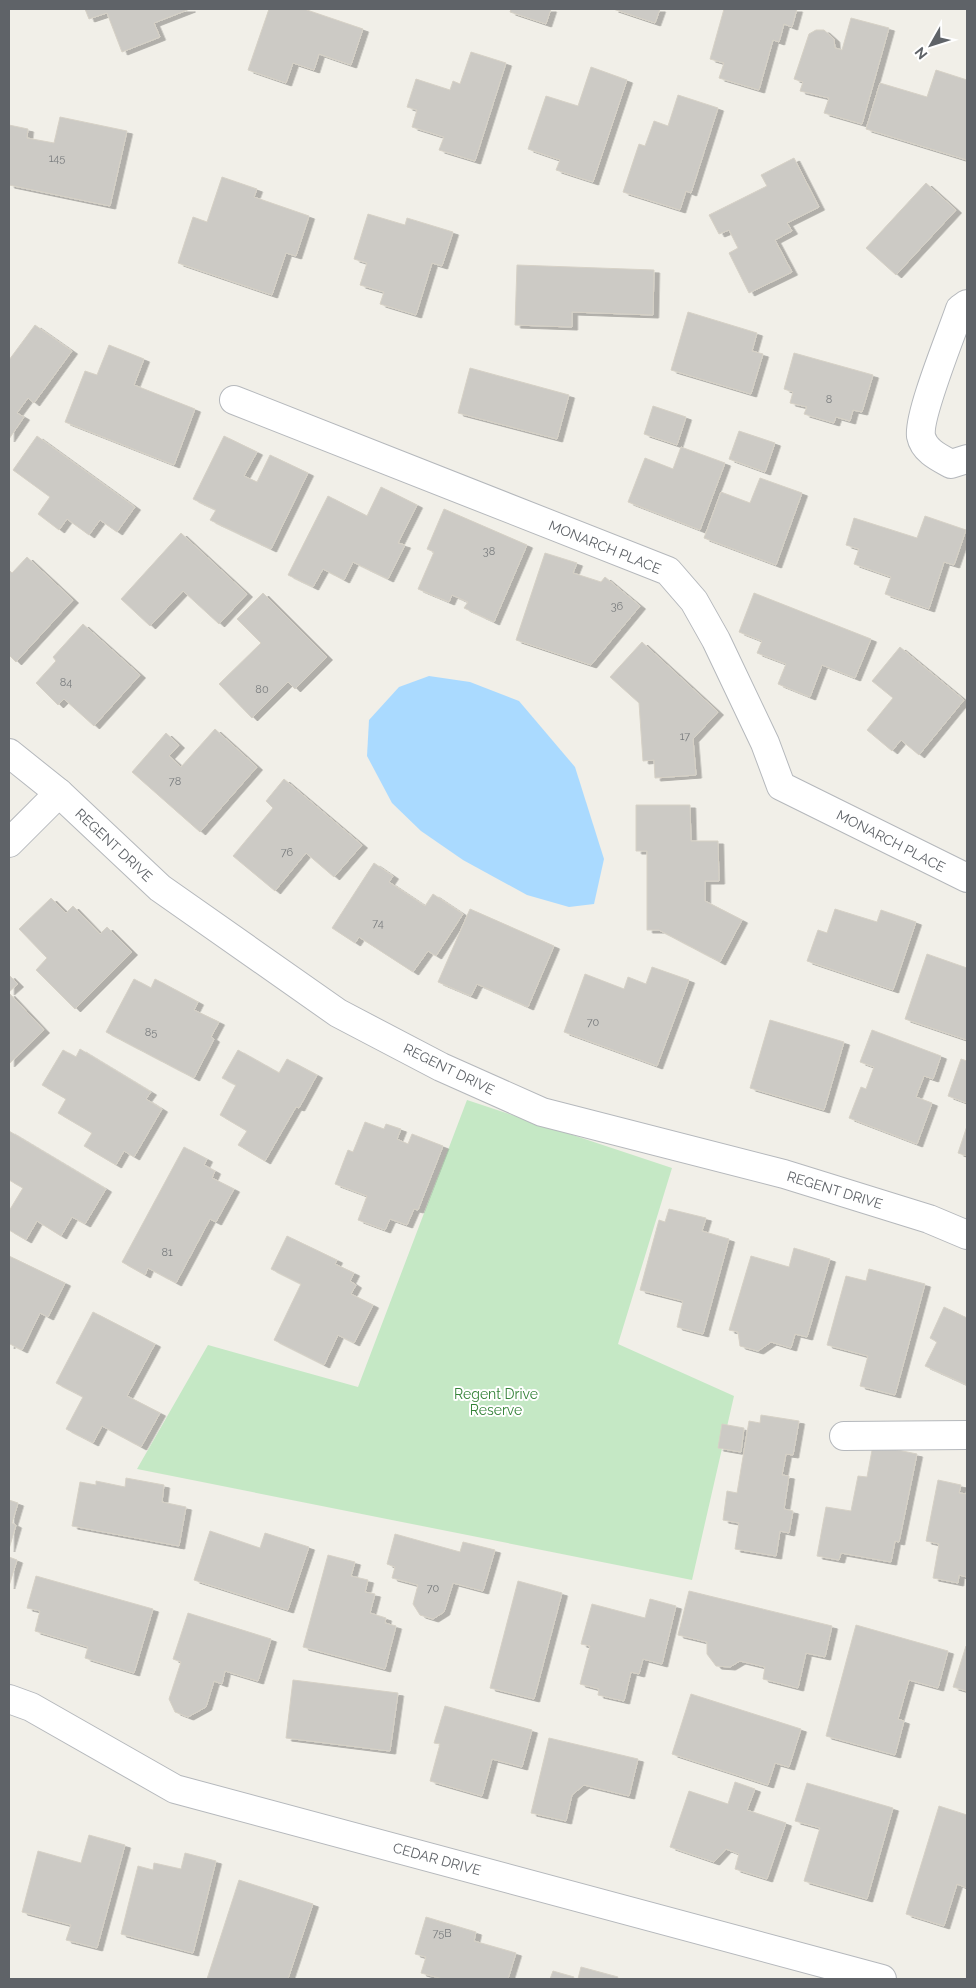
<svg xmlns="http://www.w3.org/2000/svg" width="976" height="1988" font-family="Raleway,sans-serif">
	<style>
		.green { fill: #c5e8c5 }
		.water { fill: #aadaff }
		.building { fill: #cccac5; stroke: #d6d1c6; filter: url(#shadow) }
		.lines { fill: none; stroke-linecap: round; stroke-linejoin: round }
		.street-casing { stroke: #b5b8bc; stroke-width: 30 }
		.street { stroke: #fff; stroke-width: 28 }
		.labels { text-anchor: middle; stroke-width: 4; stroke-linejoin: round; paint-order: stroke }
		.number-label { font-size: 11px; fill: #7a7d7f }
		.street-label { font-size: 14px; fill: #5f6368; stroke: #fff }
		.park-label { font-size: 14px; fill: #348238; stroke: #fff }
	</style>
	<defs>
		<filter id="shadow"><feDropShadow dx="5.5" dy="3" stdDeviation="0" flood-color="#0004"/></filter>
	</defs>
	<rect width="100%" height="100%" fill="#f1efe8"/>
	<path class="green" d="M467 1100 672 1168 618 1344 734 1396 692 1580 137 1469 208 1345 358 1387Z"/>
	<path class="water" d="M429 676 470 682 519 701 575 767 604 859 594 904 569 907 527 895 463 860 421 831 392 803 367 756 369 720 399 687Z"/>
	<g class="building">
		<path d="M85 9H190L154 23 160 37 122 52 107 13 89 19Z"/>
		<path d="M269 9H304L363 29 351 65 319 54 314 70 293 63 286 83 248 70Z"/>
		<path d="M511 9H551L546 24 510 12Z"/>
		<path d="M613 9H660L655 23Z"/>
		<path d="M724 9H797L792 27 784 24 779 42 773 40 759 90 719 78 724 63 710 59Z"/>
		<path d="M851 18 889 28 862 124 824 113 829 98 800 91 803 82 794 79 809 34 816 30H824L834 39 835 48 842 50Z"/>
		<path d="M471 52 506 63 475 161 439 150 444 137 412 127 417 110 407 107 416 79 450 90 453 81 460 84Z"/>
		<path d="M591 67 627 80 593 182 556 170 560 160 528 149 546 96 578 106Z"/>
		<path d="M936 70 967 80V160L866 129 880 83 927 97Z"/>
		<path d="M678 95 718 108 691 193 686 191 680 210 623 192 639 144 645 146 654 121 668 126Z"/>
		<path d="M60 117 127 131 110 206 9 185V125L28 129 27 138 54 143Z"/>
		<path d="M794 158 819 207 787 223 792 231 775 240 792 272 749 293 729 253 738 248 729 230 719 234 709 215 767 186 761 175Z"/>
		<path d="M222 177 257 189 254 197 309 216 296 256 286 253 272 295 178 263 193 217 207 222Z"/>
		<path d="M926 183 956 210 896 275 866 248Z"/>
		<path d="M368 214 405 225 407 218 453 232 442 266 432 263 416 315 380 304 384 292 360 285 367 263 354 259Z"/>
		<path d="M517 265 654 270 653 315 572 312V327L515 325Z"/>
		<path d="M688 312 757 333 752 351 763 354 751 394 671 370Z"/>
		<path d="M35 325 72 351 34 403 28 398 17 413 24 417 9 439V360Z"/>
		<path d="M109 345 144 359 134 385 195 409 174 465 65 422 85 371 97 375Z"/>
		<path d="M794 353 873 375 862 412 853 410 850 421 836 417 834 423 804 414 807 407 790 403 793 392 784 389Z"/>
		<path d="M470 368 569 395 557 439 458 413Z"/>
		<path d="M653 406 686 417 677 445 644 434Z"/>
		<path d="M739 431 775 443 765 472 729 459Z"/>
		<path d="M37 436 135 507 117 532 100 520 89 535 67 519 59 530 38 514 50 497 13 470Z"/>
		<path d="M224 436 257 452 244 476 257 482 270 455 308 473 271 549 210 520 216 510 193 499Z"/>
		<path d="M681 447 725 463 700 530 628 502 645 458 673 469Z"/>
		<path d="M760 478 802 493 776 565 704 538 721 492 750 503Z"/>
		<path d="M381 487 417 505 398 543 405 545 388 579 353 562 344 580 323 569 313 587 288 575 328 496 367 516Z"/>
		<path d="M444 509 527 545 494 622 464 608 468 602 452 595 449 602 418 589 434 552 427 549Z"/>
		<path d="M925 516 966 530 954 565 944 562 929 609 885 594 891 577 854 564 859 549 846 545 854 518 917 538Z"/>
		<path d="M181 533 247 594 219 624 183 591 150 626 121 599Z"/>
		<path d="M545 553 577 563 573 573 601 582 605 577 640 606 591 665 516 640Z"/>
		<path d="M27 557 73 600 16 662 9 655V570L12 573Z"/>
		<path d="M263 593 327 657 295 689 288 682 252 718 219 684 261 643 237 619Z"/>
		<path d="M754 593 871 639 855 678 822 665 810 697 778 684 786 664 757 653 762 641 739 632Z"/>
		<path d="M83 624 140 675 94 726 64 699 58 705 36 683 56 661 53 657Z"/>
		<path d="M642 642 718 712 693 739 696 775 655 778 654 760 643 761 639 703 610 677Z"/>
		<path d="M900 647 964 700 919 755 901 740 892 751 867 730 893 698 872 681Z"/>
		<path d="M215 729 257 767 200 832 132 772 166 733 179 745 169 756 181 767Z"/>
		<path d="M284 779 362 845 334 877 306 853 275 891 233 856 273 808 266 801Z"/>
		<path d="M636 805H690L691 841H718L719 881H705V901L742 920 720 962 659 930H647V851H636Z"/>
		<path d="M374 863 393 876 389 882 425 906 433 894 463 914 436 956 428 951 413 972 359 937 355 943 332 928Z"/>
		<path d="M51 898 66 913 73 906 100 934 107 927 132 952 75 1009 36 970 47 958 19 929Z"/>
		<path d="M470 909 554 946 528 1007 477 984 471 996 438 982Z"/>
		<path d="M835 909 877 922 881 910 916 922 893 990 807 961 818 930 827 933Z"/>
		<path d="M927 954 967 968V1040L905 1019Z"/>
		<path d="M652 967 689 980 657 1066 564 1032 585 974 624 989 628 977 646 984Z"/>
		<path d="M9 975 18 984 9 992Z"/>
		<path d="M134 979 151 988 155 979 198 1002 194 1010 219 1022 211 1037 214 1039 194 1078 106 1032Z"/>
		<path d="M9 993 44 1030 9 1064Z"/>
		<path d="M770 1020 844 1042 824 1110 750 1088Z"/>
		<path d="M872 1030 941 1056 933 1079 924 1076 916 1097 932 1103 917 1144 849 1118 861 1087 866 1089 874 1067 860 1062Z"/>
		<path d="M80 1049 151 1092 146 1099 162 1109 134 1157 124 1151 116 1165 84 1146 92 1133 58 1113 66 1099 42 1085 63 1050 76 1057Z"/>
		<path d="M238 1050 279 1073 287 1059 317 1075 299 1108 296 1107 265 1161 238 1145 247 1131 220 1115 236 1085 222 1078Z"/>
		<path d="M961 1059 967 1061V1103L948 1096Z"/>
		<path d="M365 1122 384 1129 386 1124 401 1129 397 1139 408 1144 412 1134 443 1146 418 1210 414 1209 407 1225 390 1219 385 1230 358 1220 367 1196 335 1184 348 1150 353 1152Z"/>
		<path d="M967 1126V1156L958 1153Z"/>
		<path d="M9 1131 106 1189 85 1224 72 1217 61 1236 37 1221 26 1240 9 1230V1211L23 1188 9 1180Z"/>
		<path d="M184 1147 207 1159 204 1165 215 1171 212 1178 234 1189 216 1222 210 1219 176 1283 148 1268 145 1275 122 1262Z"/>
		<path d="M669 1209 706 1218 702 1231 729 1239 703 1334 677 1327 683 1301 640 1290 659 1220 665 1222Z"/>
		<path d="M287 1236 337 1260 335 1264 354 1273 350 1281 356 1285 351 1294 373 1305 354 1343 338 1335 324 1365 274 1340 301 1284 271 1269Z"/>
		<path d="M794 1248 830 1259 807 1337 795 1334 791 1348 771 1342 758 1351 740 1346 738 1332 729 1330 751 1256 789 1267Z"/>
		<path d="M9 1256 65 1283 48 1317 40 1313 22 1350 10 1344 9 1346Z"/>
		<path d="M869 1269 925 1284 895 1395 860 1386 868 1356 827 1345 846 1276 866 1281Z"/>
		<path d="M944 1307 967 1318V1385L925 1366 937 1342 930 1338Z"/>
		<path d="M93 1312 155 1344 127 1396 160 1413 141 1447 102 1426 93 1443 66 1429 83 1397 56 1383Z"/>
		<path d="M761 1415 799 1421 793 1455 786 1454 782 1475 789 1476 784 1509 793 1511 789 1533 780 1531 776 1556 735 1549 739 1523 723 1520 727 1491 737 1493 749 1421 760 1423Z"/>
		<path d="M722 1424 744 1428 741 1452 718 1448Z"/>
		<path d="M873 1445 917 1454 899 1542 895 1541 891 1562 841 1553 839 1560 817 1556 826 1507 851 1511 858 1476 867 1477Z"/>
		<path d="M126 1478 164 1485 162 1502 186 1507 179 1546 72 1526 80 1482 96 1485V1481L125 1487Z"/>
		<path d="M938 1480 961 1485 959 1493 967 1494V1577L959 1575 958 1583 933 1578 939 1544 926 1541Z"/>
		<path d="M9 1500 18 1503 12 1523 16 1525 9 1549Z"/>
		<path d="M210 1531 260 1548 265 1533 309 1547 288 1610 194 1580Z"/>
		<path d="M395 1534 460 1552 463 1542 495 1550 483 1591 453 1583 444 1612 433 1619 420 1615 413 1604 418 1585 392 1578 395 1567 387 1564Z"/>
		<path d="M328 1555 355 1562 351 1576 368 1580 365 1592 375 1594 370 1613 386 1618 385 1623 396 1626 385 1669 303 1647Z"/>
		<path d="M9 1557 17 1560 9 1586Z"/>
		<path d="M36 1576 153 1609 134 1673 85 1658 88 1647 35 1631 40 1611 27 1608Z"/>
		<path d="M518 1581 562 1593 534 1699 490 1688Z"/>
		<path d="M689 1591 832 1626 825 1657 806 1653 798 1688 763 1679 765 1667 740 1661 730 1667 716 1666 707 1654V1642L678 1635Z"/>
		<path d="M650 1599 676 1606 662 1664 643 1659 639 1674 631 1672 624 1701 598 1695 599 1689 580 1684 590 1646 581 1644 592 1604 645 1618Z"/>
		<path d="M188 1613 271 1639 258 1681 225 1671 222 1684 214 1681 206 1707 188 1717 175 1712 169 1699 181 1662 173 1659Z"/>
		<path d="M856 1625 948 1651 938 1688 909 1680 898 1719 904 1721 895 1755 826 1736Z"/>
		<path d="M966 1646 967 1647V1691L953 1687Z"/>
		<path d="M293 1680 398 1693 390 1751 286 1738Z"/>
		<path d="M691 1694 801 1729 789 1767 775 1763 768 1785 672 1754Z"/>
		<path d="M445 1706 532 1730 522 1767 492 1759 482 1796 430 1781 440 1744 434 1743Z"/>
		<path d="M549 1738 638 1759 629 1796 584 1785 572 1795 566 1821 531 1813Z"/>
		<path d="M735 1782 755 1789 747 1810 786 1823 767 1879 735 1869 739 1854 726 1849 714 1862 670 1847 689 1791 728 1804Z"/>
		<path d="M807 1783 893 1808 867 1899 804 1881 820 1828 795 1821Z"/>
		<path d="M939 1806 967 1815V1888L957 1884 944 1926 906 1914Z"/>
		<path d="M89 1835 125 1845 97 1948 66 1940 71 1925 22 1912 38 1851 81 1863Z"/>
		<path d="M185 1853 216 1861 193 1953 121 1934 138 1866 153 1870 154 1863 181 1869Z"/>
		<path d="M239 1880 313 1904 288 1979H207Z"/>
		<path d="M426 1917 476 1932 474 1941 516 1953 508 1979H443L421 1973 426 1957 415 1954Z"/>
		<path d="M581 1967 618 1977 617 1979H578Z"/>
		<path d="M553 1971 574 1977 573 1979H550Z"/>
	</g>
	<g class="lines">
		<defs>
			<g id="street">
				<path d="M967 304 960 309C952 333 918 415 921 436 924 451 940 458 951 464L967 459"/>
				<path d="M234 400 668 571 694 601 716 640 765 743 781 786 967 878"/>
				<path d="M9 753 59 793 160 888 338 1013 441 1067 542 1112 784 1174 929 1219 967 1235"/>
				<path d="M9 843 59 793"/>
				<path d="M844 1436 967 1435"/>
				<path d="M9 1699 31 1707 175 1789 882 1979"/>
			</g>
		</defs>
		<use href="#street" class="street-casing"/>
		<use href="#street" class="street"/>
	</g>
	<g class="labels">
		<g class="number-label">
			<text x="57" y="162">145</text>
			<text x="829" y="403">8</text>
			<text x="489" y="555">38</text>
			<text x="617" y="610">36</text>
			<text x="66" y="686">84</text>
			<text x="262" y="693">80</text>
			<text x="685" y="740">17</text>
			<text x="175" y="785">78</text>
			<text x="287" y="856">76</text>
			<text x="378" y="927">74</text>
			<text x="593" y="1026">70</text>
			<text x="151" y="1036">85</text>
			<text x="167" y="1256">81</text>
			<text x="433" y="1592">70</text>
			<text x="442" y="1937">75B</text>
		</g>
		<g class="street-label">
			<text transform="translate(605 547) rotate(22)" y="5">MONARCH PLACE</text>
			<text transform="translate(891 841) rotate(27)" y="5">MONARCH PLACE</text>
			<text transform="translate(114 845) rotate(43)" y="5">REGENT DRIVE</text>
			<text transform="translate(449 1069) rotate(26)" y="5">REGENT DRIVE</text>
			<text transform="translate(835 1190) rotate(17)" y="5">REGENT DRIVE</text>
			<text transform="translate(437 1859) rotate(15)" y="5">CEDAR DRIVE</text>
		</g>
		<g class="park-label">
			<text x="496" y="1399">Regent Drive<tspan x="496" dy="16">Reserve</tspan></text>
		</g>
	</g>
	<rect width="976" height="1988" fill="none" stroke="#5f6368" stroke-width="20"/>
	<g transform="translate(931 45) rotate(231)" stroke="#ffffff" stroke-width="4" paint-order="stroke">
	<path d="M0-4L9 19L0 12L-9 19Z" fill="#5f6368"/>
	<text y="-8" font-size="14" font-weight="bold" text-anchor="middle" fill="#5f6368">N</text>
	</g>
</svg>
